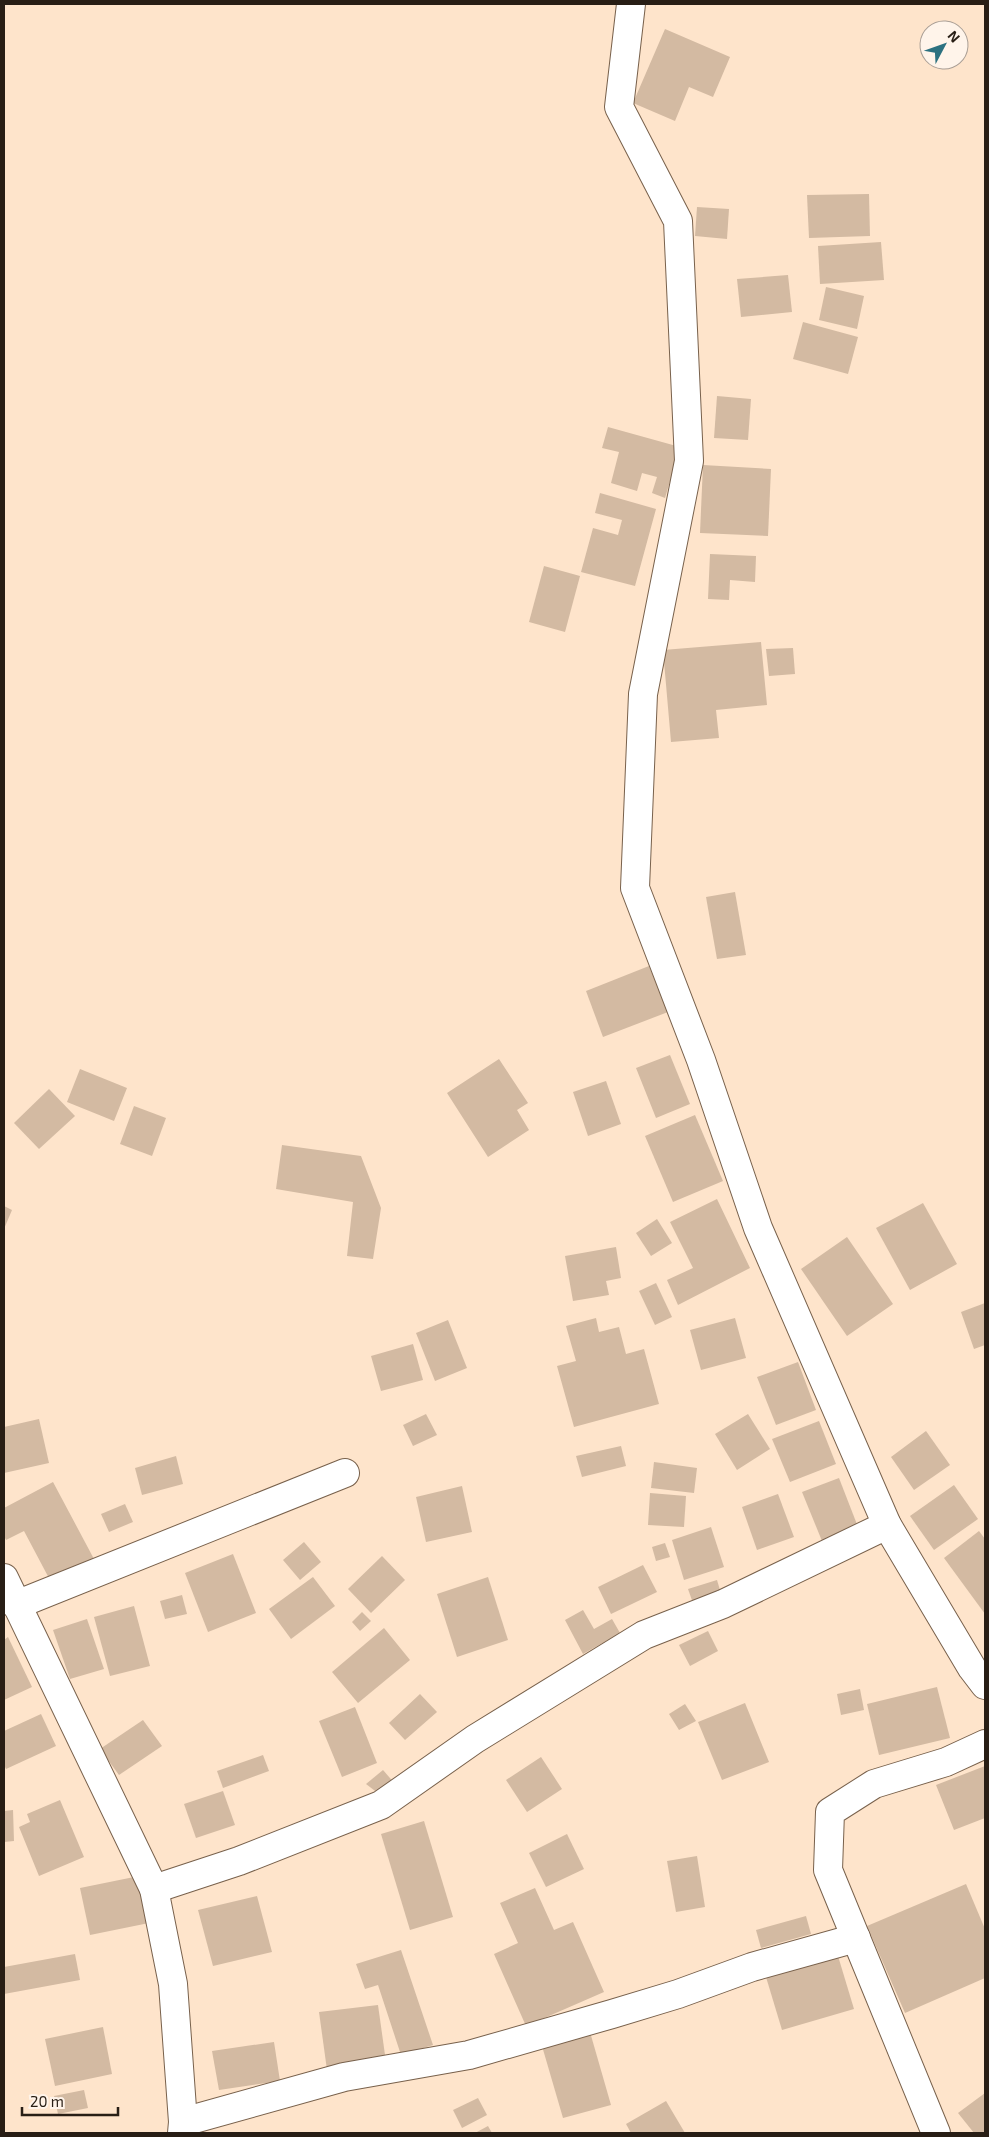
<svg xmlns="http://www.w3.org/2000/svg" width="989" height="2137" font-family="'Exo 2',sans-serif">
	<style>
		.building { fill: #d3baa2 }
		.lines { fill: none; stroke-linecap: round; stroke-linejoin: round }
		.minor-casing { stroke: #78614c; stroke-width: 30 }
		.minor { stroke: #fff; stroke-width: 28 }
	</style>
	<rect width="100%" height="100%" fill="#fee4cb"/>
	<g class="building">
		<path d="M665 29 730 57 713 97 689 87 675 121 633 103Z"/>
		<path d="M869 194 870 236 809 238 807 195Z"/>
		<path d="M697 207 729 209 727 239 695 236Z"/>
		<path d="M881 242 884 280 820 284 818 246Z"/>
		<path d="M788 275 792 312 741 317 737 279Z"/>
		<path d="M826 287 864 296 857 329 819 320Z"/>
		<path d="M803 322 858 337 848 374 793 359Z"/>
		<path d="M717 396 751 399 748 440 714 438Z"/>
		<path d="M608 427 680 447 665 498 652 493 657 477 642 473 637 491 611 483 619 452 602 448Z"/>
		<path d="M703 465 771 469 768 536 700 533Z"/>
		<path d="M600 493 656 509 635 586 581 572 593 528 618 535 622 520 595 513Z"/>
		<path d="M710 554 756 556 755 582 730 580 729 600 708 599Z"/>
		<path d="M544 566 580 576 565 632 529 622Z"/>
		<path d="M761 642 767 705 716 710 719 738 671 742 663 650Z"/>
		<path d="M793 648 795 674 769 676 766 649Z"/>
		<path d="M735 892 746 955 717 959 706 897Z"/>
		<path d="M649 966 668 1012 603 1037 586 991Z"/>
		<path d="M670 1055 690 1104 656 1118 636 1068Z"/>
		<path d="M499 1059 528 1103 517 1110 529 1130 488 1157 447 1093Z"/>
		<path d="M80 1069 127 1088 114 1121 67 1102Z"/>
		<path d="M606 1081 621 1124 588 1136 573 1092Z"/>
		<path d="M49 1089 75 1116 39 1149 14 1123Z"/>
		<path d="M134 1106 166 1118 152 1156 120 1144Z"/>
		<path d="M695 1115 723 1181 673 1202 645 1136Z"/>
		<path d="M282 1145 361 1156 381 1208 373 1259 347 1256 353 1202 276 1189Z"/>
		<path d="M717 1199 750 1268 678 1305 667 1280 693 1268 670 1222Z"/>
		<path d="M923 1203 957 1264 910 1290 876 1228Z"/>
		<path d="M4 1206 12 1210 4 1229Z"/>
		<path d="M657 1219 672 1243 651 1256 636 1233Z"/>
		<path d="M847 1237 893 1304 847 1336 801 1269Z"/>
		<path d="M616 1247 621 1278 606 1281 609 1295 573 1301 565 1256Z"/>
		<path d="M656 1283 672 1317 655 1325 639 1291Z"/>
		<path d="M985 1303V1345L974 1349 961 1312Z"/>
		<path d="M596 1318 599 1332 619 1327 626 1354 644 1349 659 1404 574 1427 557 1366 576 1361 566 1326Z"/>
		<path d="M735 1318 746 1358 701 1370 690 1330Z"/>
		<path d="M448 1320 467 1368 435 1381 416 1333Z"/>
		<path d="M413 1344 423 1380 381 1391 371 1356Z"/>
		<path d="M798 1362 816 1410 776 1425 757 1377Z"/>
		<path d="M426 1414 437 1435 413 1446 403 1425Z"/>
		<path d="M748 1414 770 1449 737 1470 715 1434Z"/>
		<path d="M39 1419 49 1463 4 1473V1427Z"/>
		<path d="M819 1421 836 1464 790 1482 772 1439Z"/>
		<path d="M926 1431 950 1465 914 1490 891 1457Z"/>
		<path d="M621 1446 626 1466 582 1477 576 1456Z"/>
		<path d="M176 1456 183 1484 142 1495 135 1468Z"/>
		<path d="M654 1462 697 1468 694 1493 651 1488Z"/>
		<path d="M839 1478 858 1527 822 1541 802 1492Z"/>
		<path d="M53 1482 94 1559 51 1582 24 1531 6 1540 4 1536V1508Z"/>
		<path d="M954 1485 978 1519 934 1550 910 1516Z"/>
		<path d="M462 1486 472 1532 426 1542 416 1497Z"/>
		<path d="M650 1493 686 1496 684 1527 648 1525Z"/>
		<path d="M778 1494 794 1537 757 1550 742 1507Z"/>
		<path d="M125 1504 133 1522 109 1532 101 1514Z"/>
		<path d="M711 1527 724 1567 684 1580 672 1540Z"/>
		<path d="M979 1531 985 1539V1614L944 1558Z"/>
		<path d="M304 1542 321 1562 300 1580 283 1560Z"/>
		<path d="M665 1543 670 1557 656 1561 652 1547Z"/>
		<path d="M233 1554 256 1613 208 1632 185 1573Z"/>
		<path d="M382 1556 405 1580 371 1613 348 1589Z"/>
		<path d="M643 1565 657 1592 611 1614 598 1587Z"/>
		<path d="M313 1577 335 1606 291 1639 269 1609Z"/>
		<path d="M488 1577 508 1640 457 1657 437 1594Z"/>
		<path d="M717 1580 722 1597 694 1606 688 1589Z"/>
		<path d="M182 1595 187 1614 165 1619 160 1601Z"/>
		<path d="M134 1606 150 1666 110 1676 94 1617Z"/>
		<path d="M583 1610 594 1629 612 1619 620 1633 583 1654 565 1620Z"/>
		<path d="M362 1612 371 1621 360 1631 352 1622Z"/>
		<path d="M87 1619 104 1669 70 1679 53 1630Z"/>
		<path d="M384 1628 410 1660 358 1703 332 1672Z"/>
		<path d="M708 1631 718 1651 690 1666 679 1645Z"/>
		<path d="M8 1637 32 1687 4 1700V1640Z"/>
		<path d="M937 1687 950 1738 879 1755 867 1704Z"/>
		<path d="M860 1689 864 1710 841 1715 837 1694Z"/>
		<path d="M420 1694 437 1712 405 1740 389 1723Z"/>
		<path d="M745 1703 769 1762 722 1780 698 1722Z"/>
		<path d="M685 1704 696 1721 679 1730 669 1714Z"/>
		<path d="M355 1707 377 1763 342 1777 319 1721Z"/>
		<path d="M41 1714 56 1746 6 1769 4 1765V1731Z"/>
		<path d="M143 1720 162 1746 119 1775 100 1749Z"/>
		<path d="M263 1755 269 1771 223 1788 217 1771Z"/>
		<path d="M541 1757 562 1789 527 1812 506 1780Z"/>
		<path d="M985 1766V1818L954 1830 936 1785Z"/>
		<path d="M383 1770 396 1785 383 1797 366 1784Z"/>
		<path d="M223 1791 235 1825 196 1838 184 1804Z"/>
		<path d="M60 1800 84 1857 39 1876 19 1827 30 1822 27 1814Z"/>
		<path d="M13 1810 14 1841 4 1842V1811Z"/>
		<path d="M424 1821 453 1917 410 1930 381 1834Z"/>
		<path d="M567 1834 584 1869 546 1887 529 1853Z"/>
		<path d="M697 1856 705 1907 676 1912 667 1861Z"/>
		<path d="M139 1876 149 1923 90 1935 80 1888Z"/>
		<path d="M966 1884 985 1929V1978L905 2013 867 1926Z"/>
		<path d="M535 1888 554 1930 573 1922 604 1992 526 2026 494 1954 518 1943 500 1903Z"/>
		<path d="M257 1896 272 1952 213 1966 198 1910Z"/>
		<path d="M806 1916 811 1934 761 1948 756 1930Z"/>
		<path d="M401 1950 433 2045 401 2055 378 1985 365 1989 356 1964Z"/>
		<path d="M75 1954 80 1980 4 1994V1967Z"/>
		<path d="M838 1956 854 2009 782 2030 766 1977Z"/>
		<path d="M378 2005 386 2062 327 2070 319 2012Z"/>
		<path d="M103 2027 112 2074 55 2086 45 2039Z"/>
		<path d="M590 2032 611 2105 563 2118 542 2046Z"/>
		<path d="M274 2042 280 2081 219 2090 212 2051Z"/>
		<path d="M84 2090 88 2108 58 2114 54 2096Z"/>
		<path d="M985 2093V2133H974L958 2113Z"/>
		<path d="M478 2098 487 2115 462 2128 453 2110Z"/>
		<path d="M666 2101 685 2133H631L626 2124Z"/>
		<path d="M488 2126 492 2133H475Z"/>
	</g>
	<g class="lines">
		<defs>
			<g id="minor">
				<path d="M631 4 619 107 678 221 689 461 643 694 635 888 701 1060 758 1228 887 1525 972 1668 985 1685"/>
				<path d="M4 1578 154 1889 173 1984 183 2122 182 2133"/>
				<path d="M16 1605 345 1473"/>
				<path d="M154 1889 239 1861 381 1805 475 1739 644 1635 723 1604 887 1525"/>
				<path d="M183 2122 344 2077 469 2055 612 2014 678 1994 752 1967 856 1938"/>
				<path d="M936 2133 828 1870 830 1812 874 1784 946 1762 985 1744"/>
			</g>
		</defs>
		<use href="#minor" class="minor-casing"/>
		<use href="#minor" class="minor"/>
	</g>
	<rect width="989" height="2137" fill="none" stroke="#281e15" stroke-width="10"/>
	<g transform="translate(944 45) rotate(49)"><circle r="24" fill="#fff4ea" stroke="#a99e95"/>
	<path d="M0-4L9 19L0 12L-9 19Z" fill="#2c7180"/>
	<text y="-8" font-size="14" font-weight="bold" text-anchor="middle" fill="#281e15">N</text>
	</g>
	<path d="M22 2107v8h96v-8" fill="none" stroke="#281e15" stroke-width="2.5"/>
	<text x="30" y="2107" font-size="15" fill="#281e15" stroke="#fff4ea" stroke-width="4" paint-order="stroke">20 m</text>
</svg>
